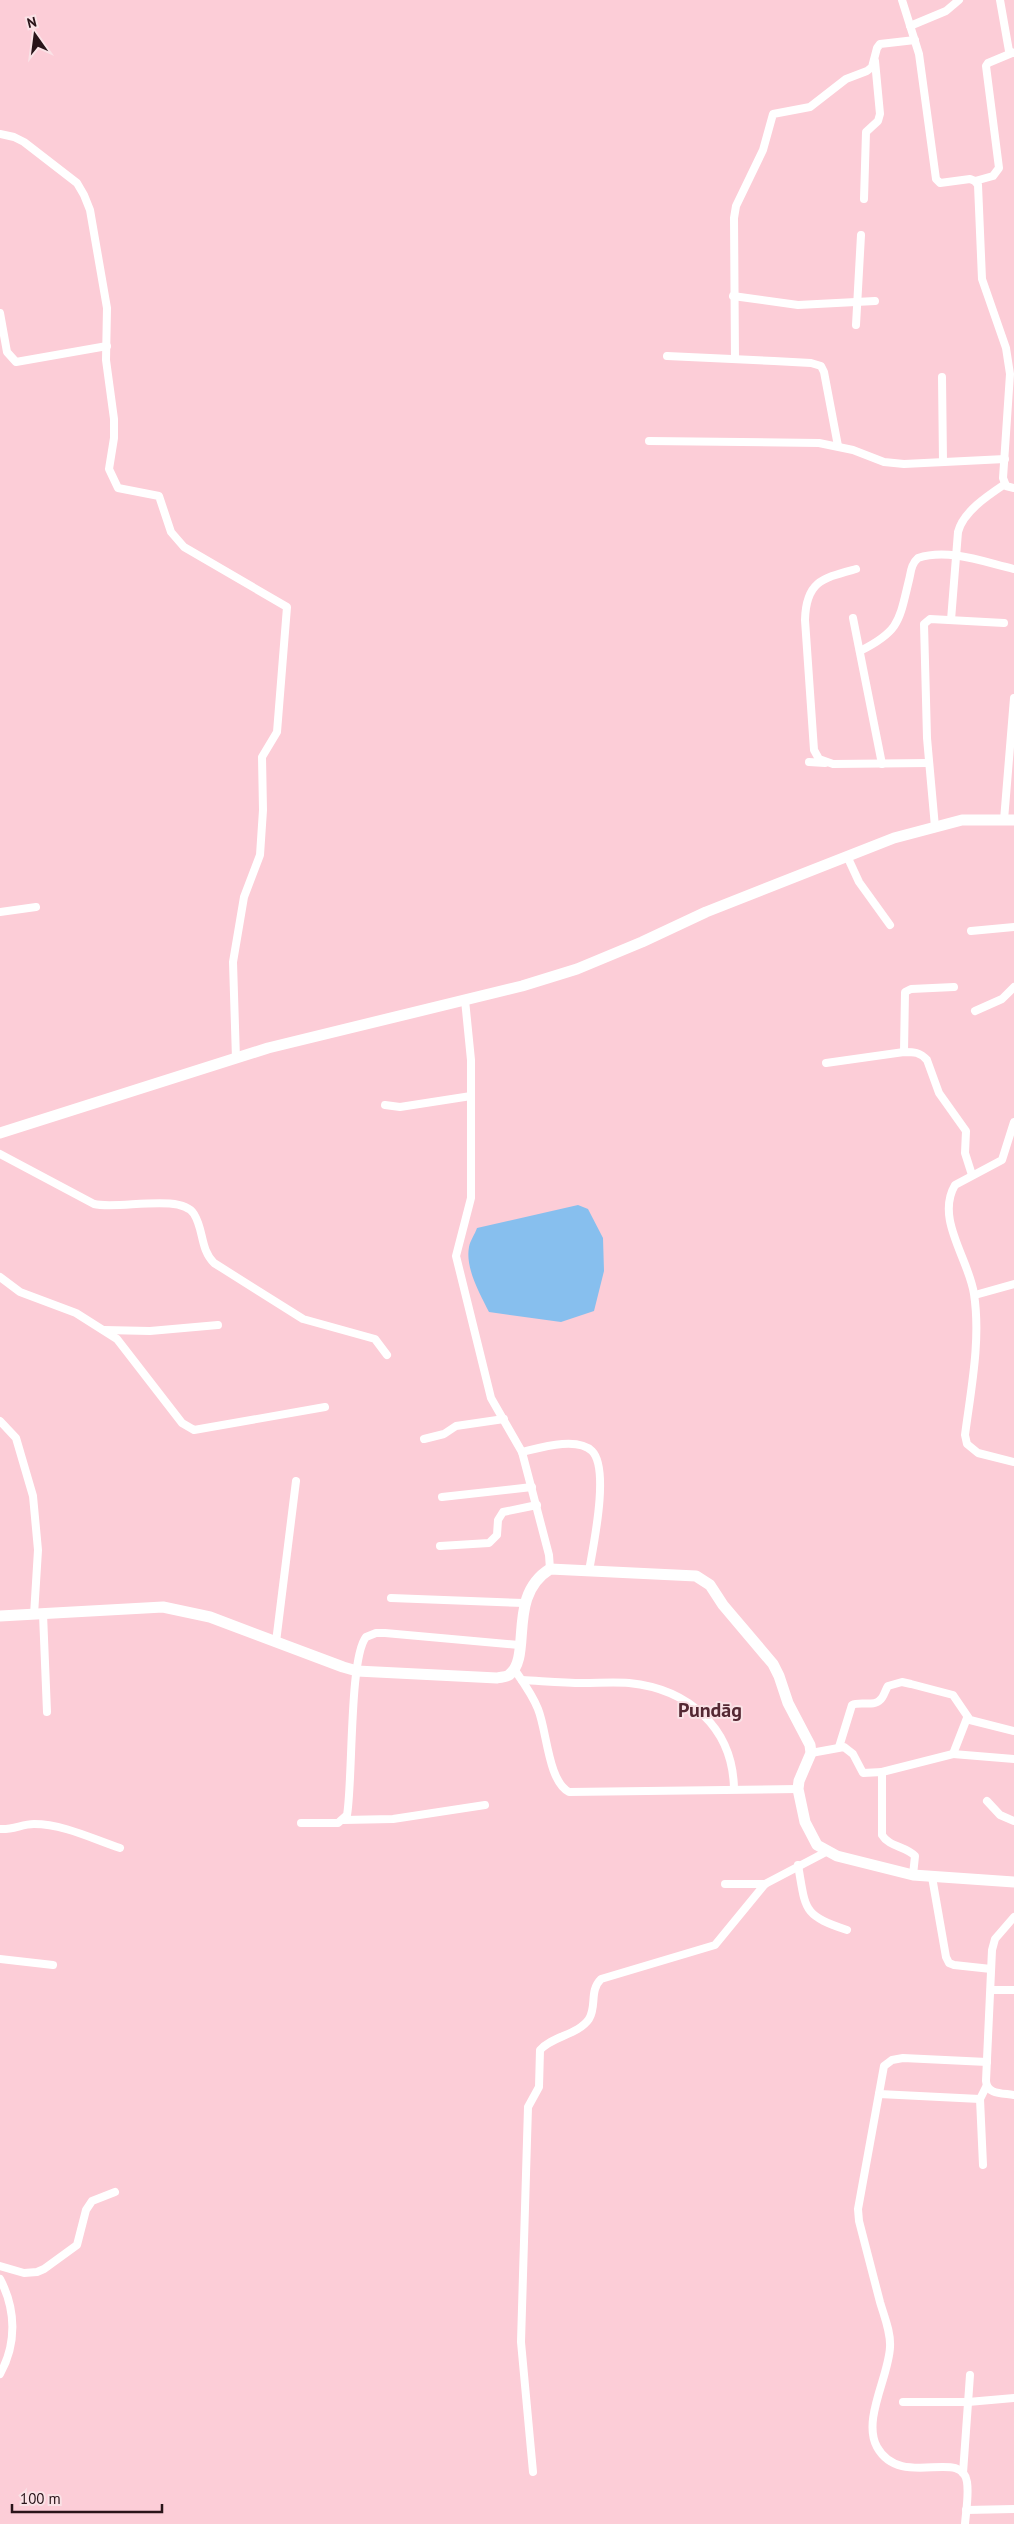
<svg xmlns="http://www.w3.org/2000/svg" width="1014" height="2524" font-family="'PT Sans',sans-serif">
	<style>
		.water { fill: #87bfee }
		.lines { fill: none; stroke-linecap: round; stroke-linejoin: round }
		.street { stroke: #fff; stroke-width: 8 }
		.secondary { stroke: #fff; stroke-width: 11 }
		.labels { text-anchor: middle; stroke-width: 4; stroke-linejoin: round; paint-order: stroke }
		.district-label { font-size: 20px; font-weight: bold; fill: #542833; stroke: #fae2e6 }
	</style>
	<rect width="100%" height="100%" fill="#fccdd7"/>
	<path class="water" d="M578 1205 588 1209 603 1238 604 1271 594 1311 561 1322 489 1312C480 1294 465 1268 469 1247 470 1241 475 1234 477 1228Z"/>
	<g class="lines">
		<g class="street">
			<path d="M902 0 919 54 936 179 940 183 970 179 975 181 978 185 982 279 1006 348 1010 374 1003 478 1006 486 1014 488"/>
			<path d="M1000 0 1009 51 1014 53"/>
			<path d="M910 26 946 11 959 0"/>
			<path d="M0 134 14 137 24 142 77 183 84 195 90 210 107 308 106 360 114 419V438L109 469 118 488 159 496 171 532 184 547 287 607 277 732 262 757 263 810 260 855 244 897 233 962 236 1059"/>
			<path d="M975 181 993 176 999 168 986 66 988 63 1012 53"/>
			<path d="M864 199 866 132 878 121 880 114 875 61"/>
			<path d="M733 296 798 305 875 301"/>
			<path d="M0 313 7 352 16 362 107 346"/>
			<path d="M856 325 861 235"/>
			<path d="M667 356 774 361 811 363 821 366 824 372 838 446"/>
			<path d="M735 359 734 218 736 206 763 150 773 114 810 107 846 79 867 71 872 67 877 48 880 44 915 40"/>
			<path d="M942 377 943 462"/>
			<path d="M649 441 819 443 853 450 884 462 904 464 1005 459"/>
			<path d="M856 569C823 578 806 581 805 620L814 750 819 759 833 764 929 763"/>
			<path d="M853 618 882 764"/>
			<path d="M951 620 958 532C963 512 987 496 1005 484"/>
			<path d="M860 651C900 631 899 621 909 580 911 572 911 564 918 558 948 548 984 562 1014 569"/>
			<path d="M809 762 825 763"/>
			<path d="M1004 820 1014 698"/>
			<path d="M935 827 927 738 924 624 930 619 1004 623"/>
			<path d="M847 856 859 882 890 925"/>
			<path d="M0 912 36 907"/>
			<path d="M971 931 1014 927"/>
			<path d="M465 1000 471 1060V1198L456 1256 491 1398 522 1452 549 1555 550 1569"/>
			<path d="M975 1011 1002 999 1014 987"/>
			<path d="M904 1052 905 992 911 989 954 987"/>
			<path d="M826 1063 904 1052C914 1052 920 1052 927 1060L939 1093 966 1131 965 1153 972 1175"/>
			<path d="M385 1105 400 1107 471 1096"/>
			<path d="M1014 1122 1002 1160 955 1185C935 1219 969 1259 974 1294 981 1340 971 1389 965 1435L967 1444 978 1453 1014 1462"/>
			<path d="M0 1154 94 1204C118 1210 181 1193 194 1214 204 1230 200 1249 214 1263L303 1319 375 1339 387 1355"/>
			<path d="M0 1277 20 1292 76 1313 117 1339 182 1423 194 1430 325 1407"/>
			<path d="M975 1295 1014 1284"/>
			<path d="M104 1330 150 1331 218 1325"/>
			<path d="M0 1421 16 1438 33 1496 38 1550 34 1615"/>
			<path d="M424 1439 444 1434 456 1426 504 1419"/>
			<path d="M522 1452C539 1448 577 1436 592 1451 610 1469 593 1547 589 1571"/>
			<path d="M442 1497 532 1487"/>
			<path d="M440 1546 489 1543 497 1535 498 1520 503 1512 537 1505"/>
			<path d="M391 1598 524 1603"/>
			<path d="M43 1614 47 1712"/>
			<path d="M276 1642 296 1481"/>
			<path d="M514 1669C523 1682 532 1694 538 1709 547 1731 548 1781 569 1792L798 1789"/>
			<path d="M522 1680C542 1681 563 1683 583 1683 598 1683 614 1682 629 1683 689 1689 733 1728 734 1789"/>
			<path d="M839 1747 852 1705C860 1701 874 1707 880 1700 884 1697 885 1690 888 1686L902 1682 911 1684 953 1695 970 1720 1014 1731"/>
			<path d="M811 1753 844 1747 853 1754 863 1773 882 1772V1835C889 1847 906 1846 915 1856L913 1875"/>
			<path d="M953 1754 1014 1759"/>
			<path d="M882 1772 953 1754 967 1718"/>
			<path d="M987 1801 1000 1815 1014 1821"/>
			<path d="M343 1820 393 1819 485 1805"/>
			<path d="M301 1823H338L347 1815C353 1782 349 1658 366 1637L376 1633H385L519 1645"/>
			<path d="M0 1829C13 1830 22 1824 34 1824 63 1824 93 1839 120 1848"/>
			<path d="M798 1865C806 1910 802 1915 847 1930"/>
			<path d="M932 1877 946 1957 949 1963 954 1965 991 1969"/>
			<path d="M725 1884H765"/>
			<path d="M1014 1917 995 1939 992 1950 986 2081C987 2095 1003 2093 1014 2095"/>
			<path d="M0 1959 53 1965"/>
			<path d="M991 1990H1014"/>
			<path d="M879 2094 980 2099"/>
			<path d="M983 2165 980 2099 986 2087"/>
			<path d="M0 2266 24 2273 37 2272 44 2269 77 2245 86 2210 92 2201 115 2192"/>
			<path d="M0 2279C16 2309 17 2344 0 2374"/>
			<path d="M903 2402H968L1014 2398"/>
			<path d="M533 2472 521 2342 528 2107 539 2087 540 2050C552 2036 578 2035 589 2019 597 2006 589 1991 601 1979L715 1945 765 1884 826 1852"/>
			<path d="M963 2473 970 2375"/>
			<path d="M966 2510 1014 2509"/>
			<path d="M965 2524C966 2511 969 2495 967 2482 962 2447 901 2490 877 2447 862 2420 889 2376 890 2347 891 2332 884 2316 880 2302 873 2275 866 2248 859 2221L858 2209 884 2066 892 2060 903 2058 987 2062"/>
		</g>
		<g class="secondary">
			<path d="M0 1133 268 1048 522 986 577 969 642 942 706 912 894 838 962 820H1014"/>
			<path d="M0 1616 163 1607 210 1617 343 1667 357 1671 497 1678C501 1677 506 1677 509 1675 533 1657 506 1596 550 1569L696 1576 710 1585 723 1605 773 1664 779 1676 788 1703 810 1745 811 1753 799 1781 798 1789 805 1822 817 1845 837 1856 913 1875 1014 1882"/>
		</g>
	</g>
	<g class="labels">
		<g class="district-label">
			<text x="710" y="1717">Pundāg</text>
		</g>
	</g>
	<g transform="translate(35 35) rotate(346)" stroke="#fae2e6" stroke-width="4" paint-order="stroke">
	<path d="M0-4L9 19L0 12L-9 19Z" fill="#281419"/>
	<text y="-8" font-size="14" font-weight="bold" text-anchor="middle" fill="#281419">N</text>
	</g>
	<path d="M12 2504v8h150v-8" fill="none" stroke="#281419" stroke-width="2.5"/>
	<text x="20" y="2504" font-size="15" fill="#281419" stroke="#fae2e6" stroke-width="4" paint-order="stroke">100 m</text>
</svg>
